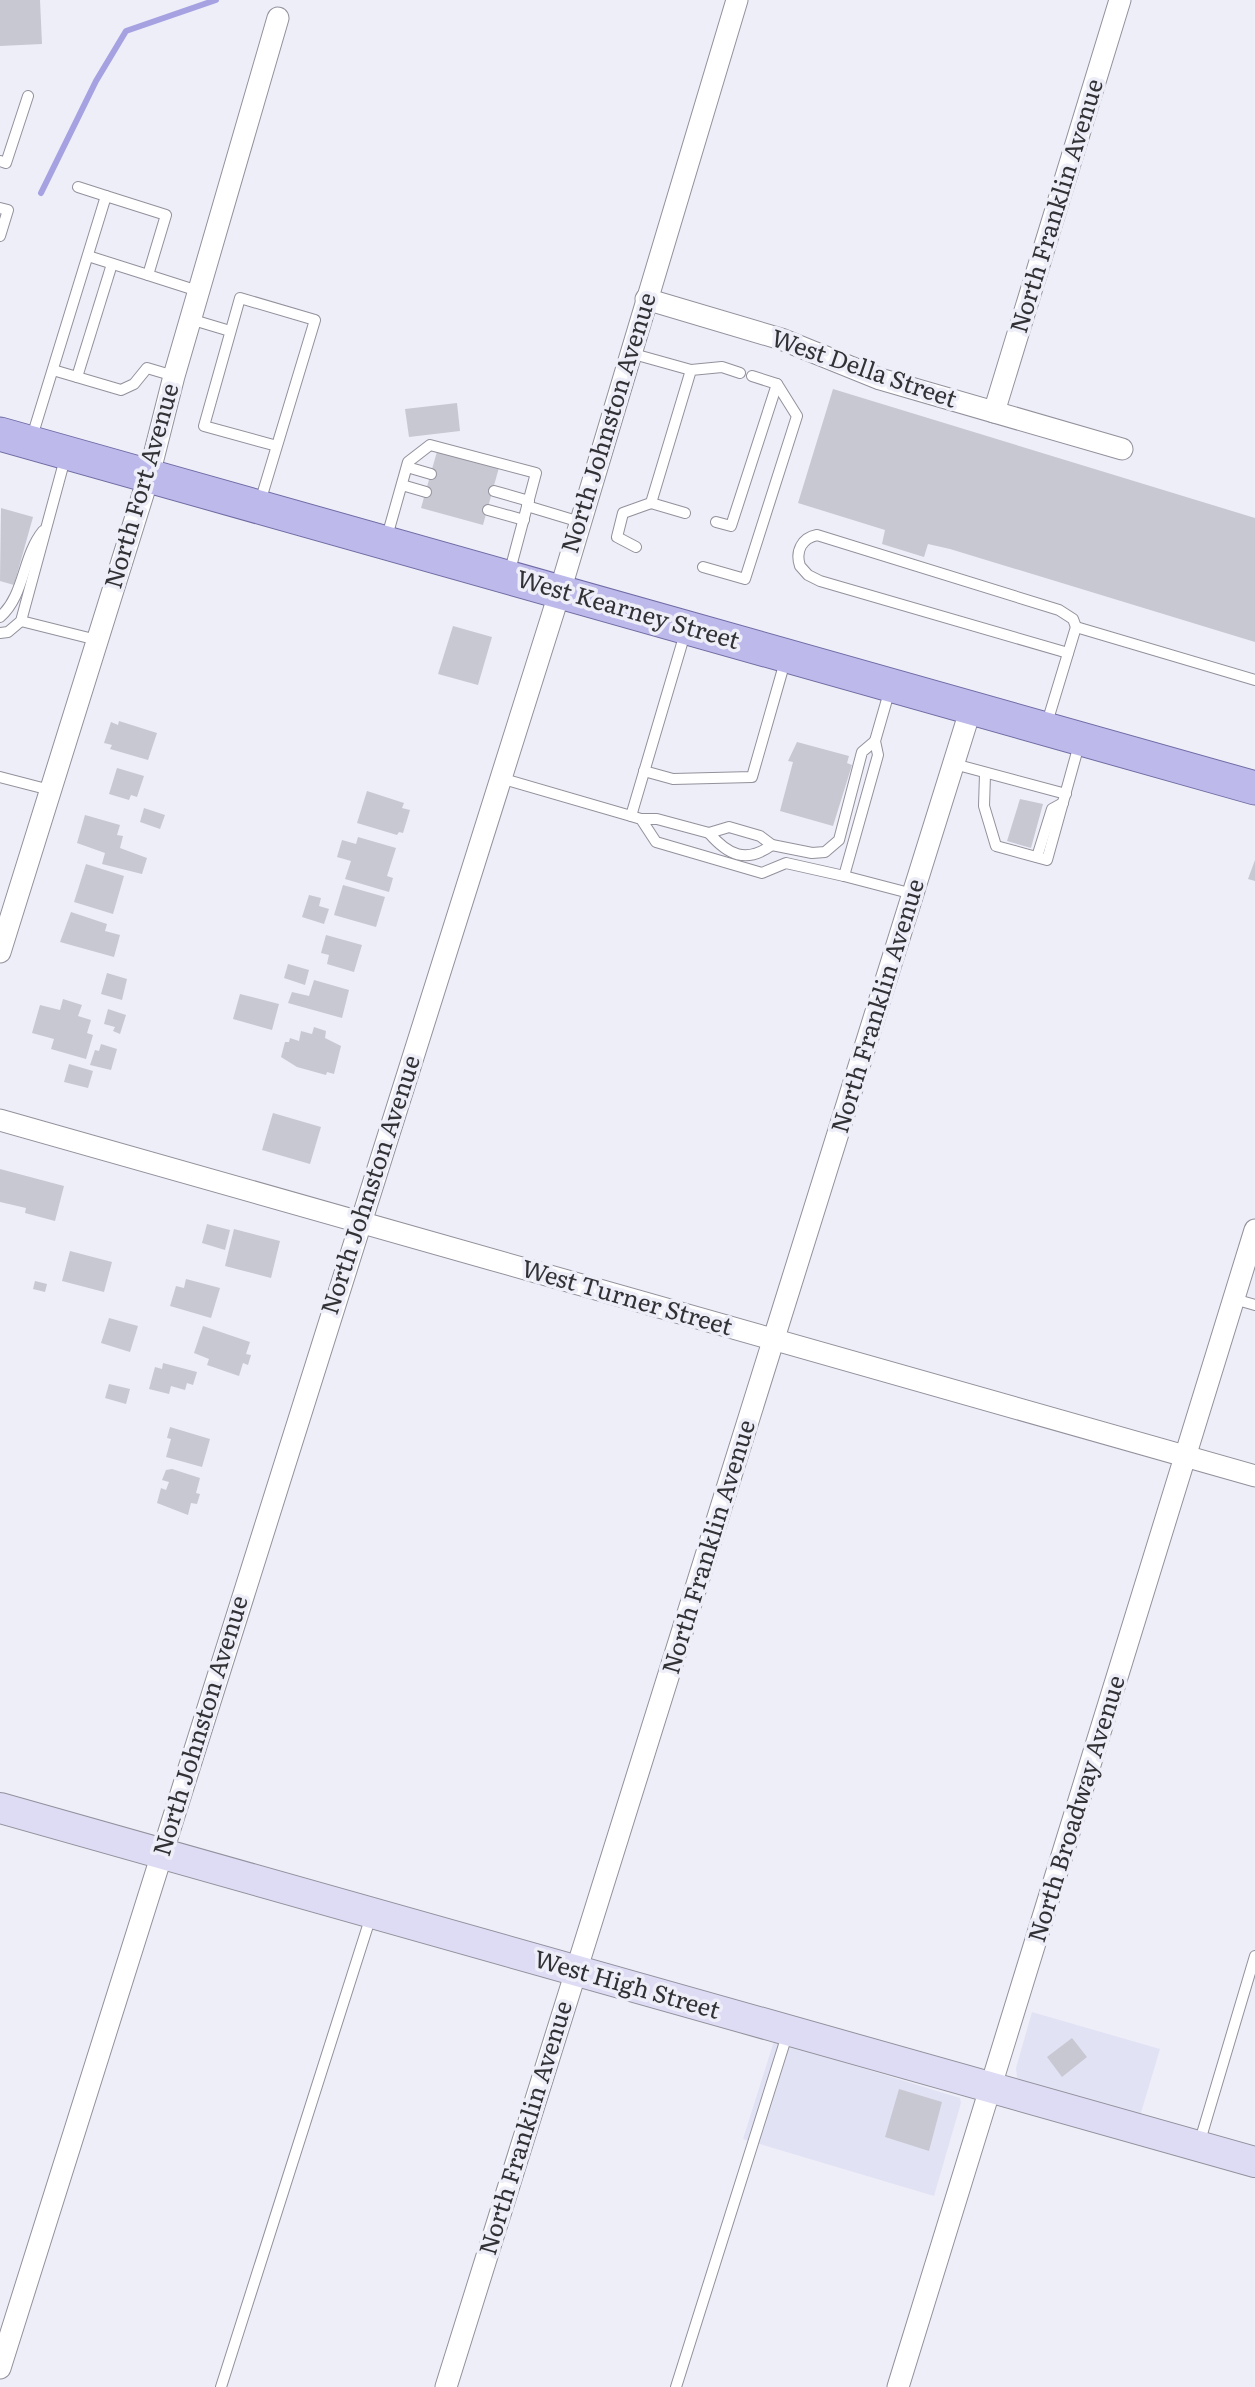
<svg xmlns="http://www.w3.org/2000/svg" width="1255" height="2387" font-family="Literata,serif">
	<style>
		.built { fill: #e2e2f5 }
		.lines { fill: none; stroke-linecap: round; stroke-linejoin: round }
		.stream { stroke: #a6a2e2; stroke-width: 6 }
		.building { fill: #c8c8d3 }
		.lane-casing { stroke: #92919c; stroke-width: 12 }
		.street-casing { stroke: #92919c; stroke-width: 23 }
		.secondary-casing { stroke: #92919c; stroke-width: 32 }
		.primary-casing { stroke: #706ca3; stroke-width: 35 }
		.lane { stroke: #fff; stroke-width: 10 }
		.street { stroke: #fff; stroke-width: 21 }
		.secondary { stroke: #dedcf5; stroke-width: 30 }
		.primary { stroke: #bdb9eb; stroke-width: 33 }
		.labels { text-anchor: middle; stroke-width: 7; stroke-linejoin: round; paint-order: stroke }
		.street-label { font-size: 24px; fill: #323236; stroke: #eeeef9 }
	</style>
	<rect width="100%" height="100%" fill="#eeeef9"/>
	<g class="built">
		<path d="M1032 2012 1160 2049 1140 2116 1026 2084 1017 2078 1016 2068Z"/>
		<path d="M774 2041 960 2098 961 2103 934 2196 743 2139Z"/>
	</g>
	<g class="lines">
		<path class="stream" d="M41 193 96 81 126 31 216 0"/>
	</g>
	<g class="building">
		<path d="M0 0H40L42 44 0 46Z"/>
		<path d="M833 389 1255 518V642L950 549 928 544 924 557 882 544 885 530 798 503Z"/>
		<path d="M457 403 460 431 409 437 405 409Z"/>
		<path d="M438 448 500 464 483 525 421 508Z"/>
		<path d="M1 508 33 517 14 585 0 581Z"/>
		<path d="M453 626 492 637 478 685 438 674Z"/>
		<path d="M119 721 157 733 148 760 110 749 112 745 104 743 111 722 118 725Z"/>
		<path d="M797 742 849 756 847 763 852 765 833 826 780 811 793 762 788 761Z"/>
		<path d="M117 768 144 776 137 797 131 795 129 800 109 794Z"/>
		<path d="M367 791 404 803 402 808 410 810 403 833 399 832 397 835 357 823Z"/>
		<path d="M1020 799 1043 804 1031 848 1007 841Z"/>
		<path d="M144 808 165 815 160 829 140 822Z"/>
		<path d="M85 815 120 825 117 835 123 836 120 848 147 858 142 874 102 864 105 853 77 843Z"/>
		<path d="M358 837 396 848 387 876 393 878 389 892 345 879 351 861 337 857 342 840 356 844Z"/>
		<path d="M1255 860V881L1248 879Z"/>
		<path d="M86 864 124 876 113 914 74 902Z"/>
		<path d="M343 885 385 897 376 927 334 915Z"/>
		<path d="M309 895 321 898 319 906 329 909 324 924 302 917Z"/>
		<path d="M71 912 107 924 105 931 120 935 114 957 60 942Z"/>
		<path d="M326 935 362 945 354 972 327 964 329 955 321 953Z"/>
		<path d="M288 964 309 970 305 985 284 978Z"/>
		<path d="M107 973 127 979 122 1000 101 994Z"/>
		<path d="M314 980 349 990 342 1018 288 1003 292 992 309 996Z"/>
		<path d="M240 994 279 1004 272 1030 233 1019Z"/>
		<path d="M63 999 82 1005 78 1016 91 1020 87 1033 93 1035 86 1059 51 1049 54 1039 32 1033 40 1005 60 1010Z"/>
		<path d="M108 1009 126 1015 120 1034 113 1031 115 1027 104 1024Z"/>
		<path d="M314 1027 326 1031 325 1038 341 1046 334 1074 327 1072 326 1075 297 1067 281 1057 285 1042H289L290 1038 299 1041 301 1031 312 1034Z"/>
		<path d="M101 1044 117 1049 111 1070 90 1065 95 1050 99 1051Z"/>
		<path d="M69 1064 93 1071 88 1088 64 1082Z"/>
		<path d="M273 1113 321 1127 310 1164 262 1150Z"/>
		<path d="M0 1169 64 1186 55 1221 25 1213 26 1208 0 1202Z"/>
		<path d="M207 1224 230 1230 225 1250 202 1243Z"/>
		<path d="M234 1229 280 1241 271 1278 225 1266Z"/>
		<path d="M70 1251 112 1262 104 1292 62 1281Z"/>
		<path d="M186 1279 220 1288 211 1318 170 1306 176 1286 184 1288Z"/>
		<path d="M35 1281 47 1284 45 1292 33 1289Z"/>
		<path d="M109 1318 138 1326 130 1352 101 1343Z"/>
		<path d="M203 1326 250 1342 246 1354 251 1355 248 1365 243 1363 239 1376 207 1365 209 1359 194 1353Z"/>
		<path d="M163 1363 197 1372 193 1385 187 1383 185 1390 171 1386 169 1394 149 1389 155 1367 162 1369Z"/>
		<path d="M109 1384 130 1389 126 1404 105 1398Z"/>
		<path d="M170 1427 210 1439 202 1467 166 1457 171 1439 167 1438Z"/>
		<path d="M172 1469 200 1478 196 1493 200 1494 197 1504 191 1503 188 1515 157 1503 161 1488 166 1490 169 1482 162 1480 166 1470Z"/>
		<path d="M1072 2038 1087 2057 1062 2077 1047 2057Z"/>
		<path d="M899 2089 942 2102 929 2151 885 2137Z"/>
	</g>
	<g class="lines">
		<defs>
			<g id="lane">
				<path d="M0 161 6 163 28 96"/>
				<path d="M78 187 106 196"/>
				<path d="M0 208 8 210 0 236"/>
				<path d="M88 256 148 275"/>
				<path d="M190 319 230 331"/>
				<path d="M630 353 691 370"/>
				<path d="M53 370 121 390 134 384 147 368 174 376"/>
				<path d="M77 377 112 264"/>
				<path d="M31 440 106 196 166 215 148 275 198 291"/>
				<path d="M407 467 431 474"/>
				<path d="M402 485 426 492"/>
				<path d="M494 491 529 501"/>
				<path d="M260 502 315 320 240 298 204 426 277 446"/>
				<path d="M651 503 685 513"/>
				<path d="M527 506 580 522"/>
				<path d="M488 510 524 520"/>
				<path d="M716 522 731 526 777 384"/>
				<path d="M386 540 408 462 430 445 536 473 509 574"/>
				<path d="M636 547 617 537 623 513 651 503 691 370 722 367 740 373"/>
				<path d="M703 567 745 579 797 416 777 384 752 376"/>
				<path d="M0 617C25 595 22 557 43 531"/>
				<path d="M21 621 97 640"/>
				<path d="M0 633 8 632 21 621 66 455"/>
				<path d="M1068 653 820 581 808 575 800 566C795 551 802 538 817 535L1059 610 1073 619 1076 627"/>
				<path d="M1046 726 1076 627 1255 680"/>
				<path d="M954 764 1066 794"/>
				<path d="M644 771 673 779 752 777 786 658"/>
				<path d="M985 774 984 806 996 846 1047 860 1080 741"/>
				<path d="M0 777 50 790"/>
				<path d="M500 778 631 816 686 630"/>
				<path d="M631 816 641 819 656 842 762 873 786 863 844 876 878 755 875 741 890 689"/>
				<path d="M641 819H657L709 833 729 827 760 836 772 845 812 853 825 852 839 840 862 752 875 741"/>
				<path d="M709 833C728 855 746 864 772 845"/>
				<path d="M1037 857 1052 809 1063 803"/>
				<path d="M844 876 913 894"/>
				<path d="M1234 1299 1255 1305"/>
				<path d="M1199 2144 1255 1956"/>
				<path d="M221 2387 371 1916"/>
				<path d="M676 2387 788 2032"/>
			</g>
			<g id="street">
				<path d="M646 299 781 339 880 379 1122 449"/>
				<path d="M994 412 1120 0"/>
				<path d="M0 952 149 475 174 376 278 18"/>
				<path d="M0 1120 1255 1476"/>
				<path d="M0 2368 560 591 737 0"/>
				<path d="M446 2387 971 708"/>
				<path d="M898 2387 1255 1230"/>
			</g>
			<path id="secondary" d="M0 1808 1255 2162"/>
			<path id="primary" d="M0 434 1255 788"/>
		</defs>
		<use href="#lane" class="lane-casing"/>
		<use href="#street" class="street-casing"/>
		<use href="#secondary" class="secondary-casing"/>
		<use href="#primary" class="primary-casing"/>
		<use href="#lane" class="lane"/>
		<use href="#street" class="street"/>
		<use href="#secondary" class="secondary"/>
		<use href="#primary" class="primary"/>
	</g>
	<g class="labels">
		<g class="street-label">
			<text transform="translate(1057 206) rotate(-73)" y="8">North Franklin Avenue</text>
			<text transform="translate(864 369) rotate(19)" y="8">West Della Street</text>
			<text transform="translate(609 423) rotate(-73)" y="8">North Johnston Avenue</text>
			<text transform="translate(142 486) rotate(-74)" y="8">North Fort Avenue</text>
			<text transform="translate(628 610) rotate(16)" y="8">West Kearney Street</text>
			<text transform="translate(878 1006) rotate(-73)" y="8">North Franklin Avenue</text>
			<text transform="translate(371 1185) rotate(-72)" y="8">North Johnston Avenue</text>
			<text transform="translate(627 1298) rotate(16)" y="8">West Turner Street</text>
			<text transform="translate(709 1547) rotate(-73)" y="8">North Franklin Avenue</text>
			<text transform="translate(201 1726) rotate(-73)" y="8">North Johnston Avenue</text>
			<text transform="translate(1077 1809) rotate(-73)" y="8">North Broadway Avenue</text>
			<text transform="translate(627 1985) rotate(16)" y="8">West High Street</text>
			<text transform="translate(526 2128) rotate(-73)" y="8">North Franklin Avenue</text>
		</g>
	</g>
</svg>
